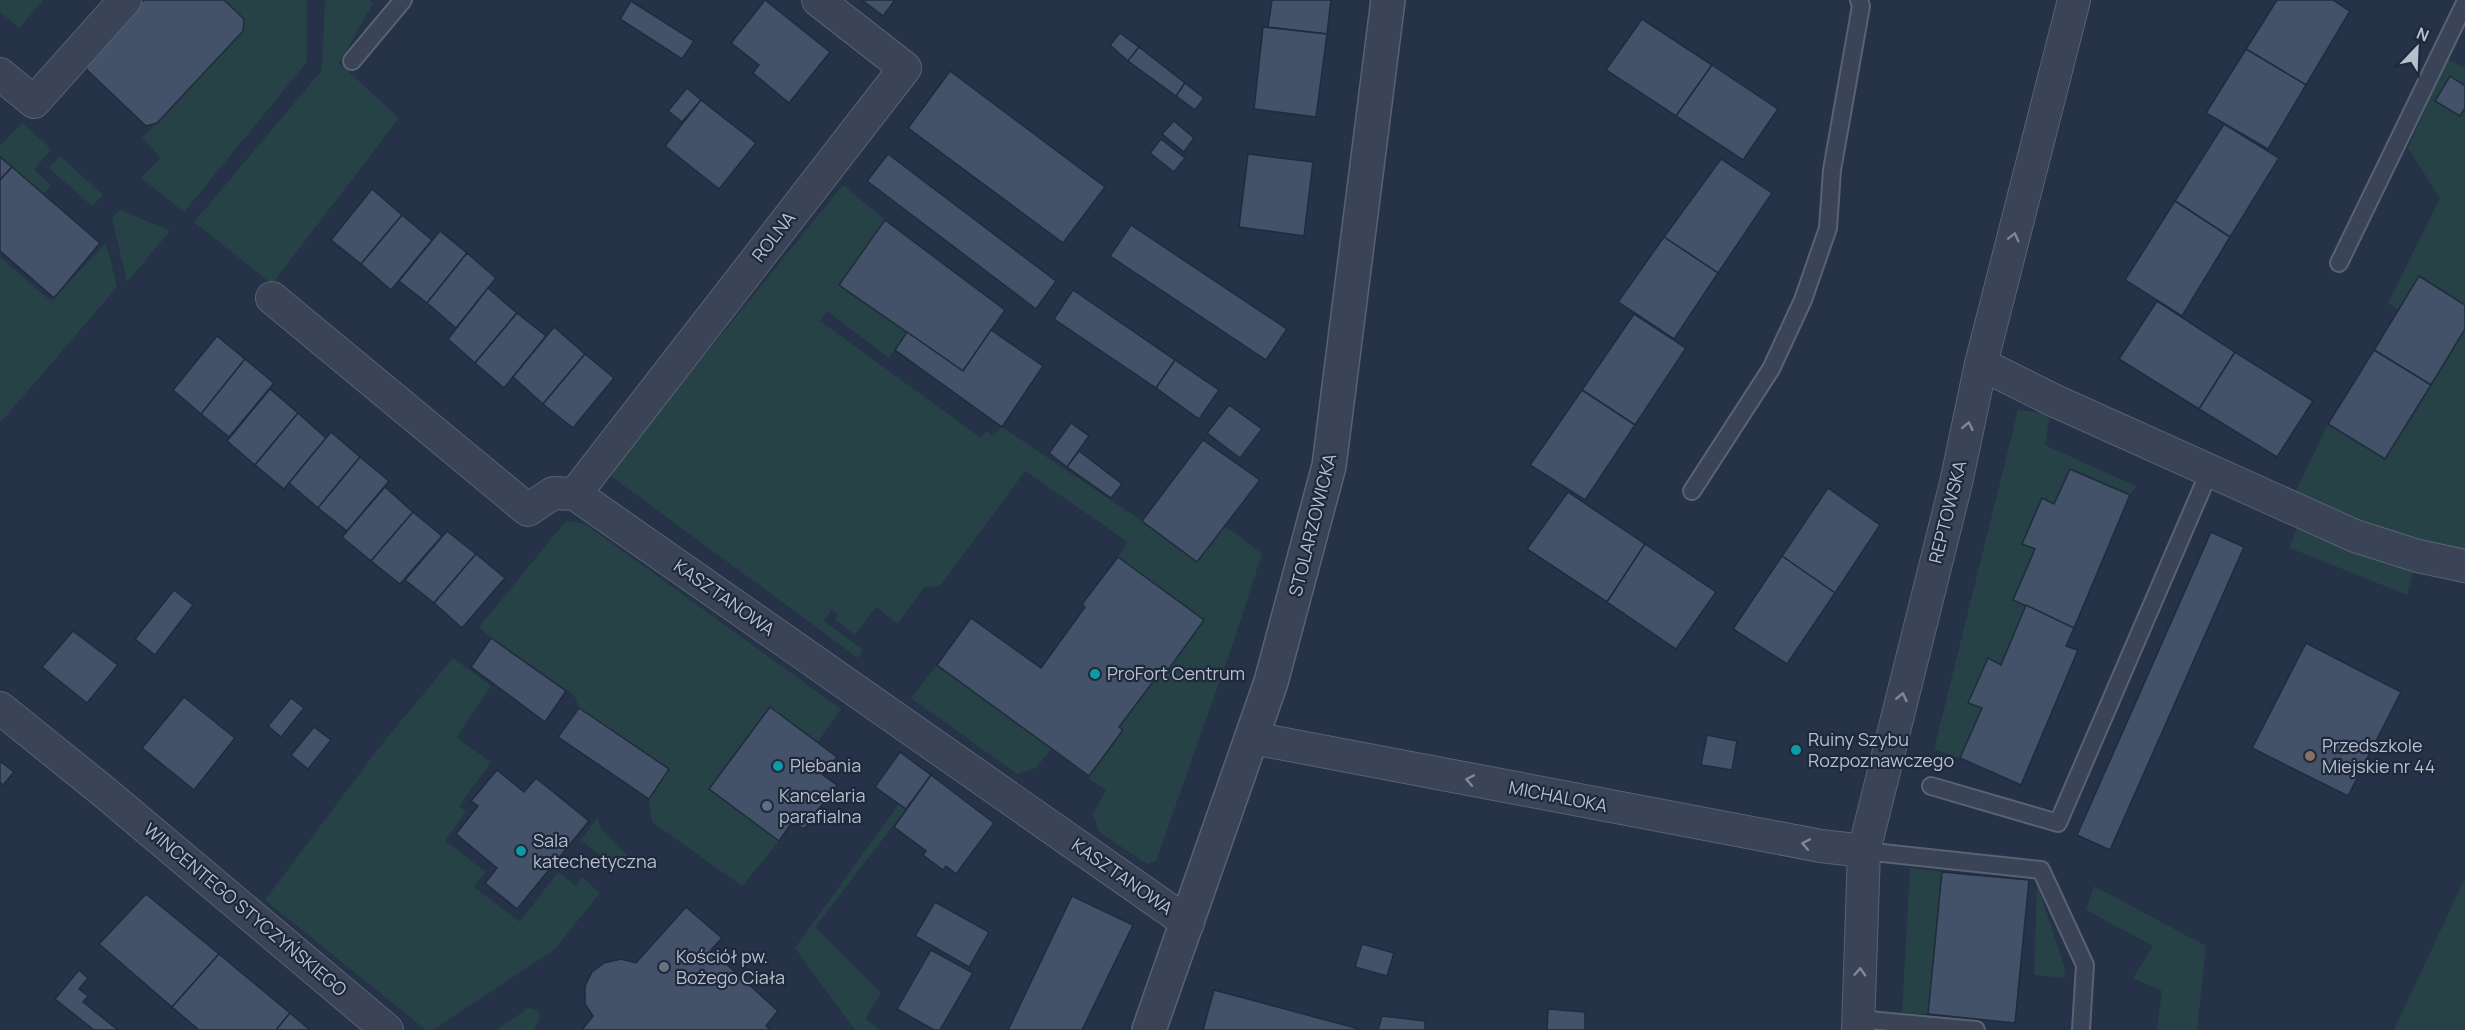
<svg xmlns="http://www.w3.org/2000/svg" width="2465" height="1030" font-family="Manrope,sans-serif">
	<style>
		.green { fill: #274247 }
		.building { fill: #435169; stroke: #202b3d; stroke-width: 1.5 }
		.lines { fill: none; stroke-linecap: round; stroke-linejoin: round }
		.service-casing { stroke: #586273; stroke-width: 20 }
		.minor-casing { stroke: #586273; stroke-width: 34 }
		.tertiary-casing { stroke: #586273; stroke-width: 36 }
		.service { stroke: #3a4456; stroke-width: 16 }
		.minor { stroke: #3a4456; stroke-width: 32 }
		.tertiary { stroke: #3a4456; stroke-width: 33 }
		.oneway { stroke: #7f8899 }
		.culture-dot { fill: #0f9aa8; stroke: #1e293b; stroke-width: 2 }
		.education-dot { fill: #8d6e63; stroke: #1e293b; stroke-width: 2 }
		.service-dot { fill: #5c6f8a; stroke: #1e293b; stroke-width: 2 }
		.worship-dot { fill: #6b7280; stroke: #1e293b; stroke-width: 2 }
		.labels { text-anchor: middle; stroke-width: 4.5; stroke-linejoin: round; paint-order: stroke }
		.street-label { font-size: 18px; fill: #b7bfcf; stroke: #1e293b }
		.poi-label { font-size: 18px; fill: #b7bfcf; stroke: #1e293b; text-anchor: start }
	</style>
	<rect width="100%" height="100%" fill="#253247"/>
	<g class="green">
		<path d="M0 0H43L19 28 0 12Z"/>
		<path d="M224 0H307V62L184 212 141 178 161 158 142 138 243 31 244 19Z"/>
		<path d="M325 0H369L373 3 339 63 399 118 272 284 194 222 322 70Z"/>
		<path d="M2447 59 2465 68V305L2419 276 2398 310 2388 303 2440 198 2408 148Z"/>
		<path d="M22 123 51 149 34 170 51 185 43 194 0 157V146Z"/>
		<path d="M60 156 103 195 92 206 49 168Z"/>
		<path d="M843 185 885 220 840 285 907 332 889 358 827 311 820 321 981 438 986 431 993 436 1002 427 1142 521 1197 562 1225 526 1262 554 1233 643 1156 861 1147 864 1099 832 1093 814 1106 790 1088 778 1123 731 1119 727 1164 667 1168 669 1204 620 1118 557 1128 542 1025 471 940 586 924 587 898 624 876 607 855 635 835 619 838 614 831 610 824 621 863 650 858 658 608 474Z"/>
		<path d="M121 210 170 231 127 282 112 218Z"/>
		<path d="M106 243 117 287 0 423V257L51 301Z"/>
		<path d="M2465 329V554L2380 537 2293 497 2328 424 2385 459Z"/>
		<path d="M2018 410 2050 414 2045 445 2136 486 2130 495 2070 469 2054 504 2042 499 2022 543 2035 549 2013 599 2026 605 2001 665 1989 659 1969 703 1982 708 1960 758 1934 749Z"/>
		<path d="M566 521 585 524 841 709 817 743 769 707 709 789 779 841 742 886 652 822 649 799 669 769 579 708 574 695 491 638 479 627Z"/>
		<path d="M2297 526 2414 568 2407 595 2290 548Z"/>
		<path d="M453 658 491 686 456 738 491 762 459 806 466 812 445 841 486 872 474 887 520 922 558 872 576 886 582 877 600 893 555 949 433 1030H426L265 900 378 749Z"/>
		<path d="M937 665 1051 749 1036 768 1017 774 911 698Z"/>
		<path d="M899 804 906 809 815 927 881 993 865 1019 880 1030H855L795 948Z"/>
		<path d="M598 817 600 828 629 857 618 871 581 840Z"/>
		<path d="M1910 868 1942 872 1928 1014 1902 1013Z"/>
		<path d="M2465 878V1030H2394Z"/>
		<path d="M2037 883 2064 966 2065 978 2034 975Z"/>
		<path d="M2094 886 2206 946 2197 1030H2157L2162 991 2133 978 2153 946 2086 910Z"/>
		<path d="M528 1008 539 1011 540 1019 534 1030H497Z"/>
	</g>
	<g class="building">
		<path d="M143 0H224L244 19 243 31 157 123 146 126 87 70 86 62Z"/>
		<path d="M765 0 830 52 789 103 753 73 759 65 731 43Z"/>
		<path d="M862 0H895L883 16Z"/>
		<path d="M1272 0H1331L1327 34 1268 27Z"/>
		<path d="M2277 0H2333L2350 11 2306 85 2246 49Z"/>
		<path d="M631 1 694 41 682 59 620 19Z"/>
		<path d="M1642 19 1712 65 1676 116 1606 70Z"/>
		<path d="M1263 27 1327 34 1316 117 1254 109Z"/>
		<path d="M1120 33 1139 47 1128 61 1110 45Z"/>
		<path d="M1139 47 1185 83 1176 96 1128 61Z"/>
		<path d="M2246 49 2306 85 2268 149 2206 113Z"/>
		<path d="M1712 65 1778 109 1743 160 1676 116Z"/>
		<path d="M950 71 1105 187 1063 243 908 128Z"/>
		<path d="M2450 76 2465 86V108L2460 116 2435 101Z"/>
		<path d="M1185 83 1204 98 1195 110 1176 96Z"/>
		<path d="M687 88 701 100 682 122 668 111Z"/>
		<path d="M701 100 756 143 719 189 665 146Z"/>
		<path d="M1174 121 1194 138 1184 152 1162 134Z"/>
		<path d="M2224 124 2279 158 2230 237 2175 201Z"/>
		<path d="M1161 139 1185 158 1174 172 1150 153Z"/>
		<path d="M888 154 1056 281 1036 309 867 181Z"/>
		<path d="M1248 154 1313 162 1304 236 1239 227Z"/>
		<path d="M0 157 12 167 0 180Z"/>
		<path d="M1721 159 1772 193 1718 273 1664 237Z"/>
		<path d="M12 167 100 243 54 298 0 251V180Z"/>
		<path d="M372 189 402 215 361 264 331 240Z"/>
		<path d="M2175 201 2230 237 2182 316 2125 280Z"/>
		<path d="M402 215 432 240 391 290 361 264Z"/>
		<path d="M885 220 1005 310 963 371 839 285Z"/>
		<path d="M1131 225 1287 329 1266 360 1110 256Z"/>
		<path d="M440 231 467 253 427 303 399 281Z"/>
		<path d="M1664 237 1718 273 1674 339 1618 302Z"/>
		<path d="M467 253 496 278 456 328 427 303Z"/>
		<path d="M2419 276 2465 305V329L2431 385 2374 350Z"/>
		<path d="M488 288 517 313 475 363 448 339Z"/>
		<path d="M1073 290 1175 360 1156 388 1054 319Z"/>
		<path d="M2157 301 2235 352 2199 409 2119 359Z"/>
		<path d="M517 313 546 336 504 388 475 363Z"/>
		<path d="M1634 314 1686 348 1635 425 1582 390Z"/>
		<path d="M554 327 585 354 543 404 513 377Z"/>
		<path d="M991 330 1043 366 1002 427 895 350 907 332 963 371Z"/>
		<path d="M217 336 245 359 201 414 173 390Z"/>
		<path d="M2374 350 2431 385 2385 459 2328 424Z"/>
		<path d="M2235 352 2313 401 2277 457 2199 409Z"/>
		<path d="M585 354 614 378 573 428 543 404Z"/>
		<path d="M245 359 274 383 229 437 201 414Z"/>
		<path d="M1175 360 1219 390 1199 419 1156 388Z"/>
		<path d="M270 389 298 413 255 465 227 441Z"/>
		<path d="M1582 390 1635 425 1585 500 1530 465Z"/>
		<path d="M1229 405 1262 429 1240 458 1207 433Z"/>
		<path d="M298 413 326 438 284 489 255 465Z"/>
		<path d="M1071 423 1089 436 1067 467 1049 453Z"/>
		<path d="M331 432 360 457 318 508 289 483Z"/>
		<path d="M1203 440 1260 480 1197 562 1142 521Z"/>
		<path d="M1079 451 1122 484 1111 498 1067 467Z"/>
		<path d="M360 457 389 481 347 531 318 508Z"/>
		<path d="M2070 469 2130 495 2074 628 2013 600 2035 549 2022 544 2042 498 2054 504Z"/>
		<path d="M385 487 413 512 371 561 342 537Z"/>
		<path d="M1828 488 1880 525 1835 593 1782 556Z"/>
		<path d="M1568 492 1645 544 1607 602 1527 549Z"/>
		<path d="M413 512 442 536 400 584 371 561Z"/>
		<path d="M447 531 476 554 434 603 405 580Z"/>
		<path d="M2211 532 2244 547 2110 850 2077 835Z"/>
		<path d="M1645 544 1716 592 1676 649 1607 602Z"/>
		<path d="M476 554 505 578 462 628 434 603Z"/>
		<path d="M1782 556 1835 593 1787 664 1733 629Z"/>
		<path d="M1118 557 1204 620 1168 670 1164 667 1119 727 1123 730 1089 776 937 665 971 618 1041 668 1085 607 1082 604Z"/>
		<path d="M174 590 193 605 155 655 135 639Z"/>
		<path d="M2026 605 2074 628 2066 646 2078 650 2021 785 1960 758 1982 708 1968 703 1988 658 2001 665Z"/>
		<path d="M73 631 118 665 87 703 42 667Z"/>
		<path d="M491 638 566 691 545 722 471 667Z"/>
		<path d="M2306 643 2401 692 2348 796 2252 748Z"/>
		<path d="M184 697 235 738 194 790 142 748Z"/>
		<path d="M291 698 304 708 281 737 268 726Z"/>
		<path d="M770 707 837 757 823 775 837 785 804 829 793 821 779 841 709 789Z"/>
		<path d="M579 708 669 769 649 799 558 737Z"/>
		<path d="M314 727 331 740 308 769 291 755Z"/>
		<path d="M1707 735 1737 741 1732 770 1701 765Z"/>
		<path d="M900 752 931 775 906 809 875 787Z"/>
		<path d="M0 761 14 772 3 785 0 782Z"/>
		<path d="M497 770 524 792 536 778 589 821 517 909 485 883 497 868 456 834 478 806 471 801Z"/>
		<path d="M931 775 994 823 956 874 946 866 943 870 923 855 926 851 894 827Z"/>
		<path d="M1942 872 2029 880 2015 1023 1928 1014Z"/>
		<path d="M146 894 219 954 172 1007 99 944Z"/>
		<path d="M1072 896 1133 925 1082 1030H1008Z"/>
		<path d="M935 902 989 932 969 967 915 936Z"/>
		<path d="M686 907 722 938 711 950 778 1011 766 1026 771 1030H582L593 1016 585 1004V986L592 972 604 963 621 959 636 963Z"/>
		<path d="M1362 944 1394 953 1387 976 1355 967Z"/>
		<path d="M931 950 973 973 940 1030H934L897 1009Z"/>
		<path d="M219 954 290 1013 276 1030H199L172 1007Z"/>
		<path d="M79 970 88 978 79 989 88 996 83 1002 118 1030H94L55 999Z"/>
		<path d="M1214 990 1363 1030H1203Z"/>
		<path d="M1548 1009 1585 1012V1030H1547Z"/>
		<path d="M290 1013 310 1030H276Z"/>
		<path d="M1382 1016 1425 1021V1030H1378Z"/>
	</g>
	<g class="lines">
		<defs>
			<g id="service">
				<path d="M352 61 403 0"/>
				<path d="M2339 263 2465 3"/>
				<path d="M1692 491 1771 369 1803 300 1828 228 1832 170 1861 6 1859 0"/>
				<path d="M1931 786 2058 823 2210 470"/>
				<path d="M1864 851 2041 870 2085 965 2081 1030"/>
				<path d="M1858 1019 1976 1030"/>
			</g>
			<g id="minor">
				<path d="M0 74 34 102 125 0"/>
				<path d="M272 298 528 510 553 493 575 494 1188 923"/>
				<path d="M1981 364 2053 400 2355 536 2418 556 2465 566"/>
				<path d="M575 494 905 68 818 0"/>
				<path d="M0 708 103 791 387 1030"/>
				<path d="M1253 738 1821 846 1864 851"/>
				<path d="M1858 1030 1864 851 1956 483 1981 364 2074 0"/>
			</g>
			<path id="tertiary" d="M1149 1030 1271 682 1329 466 1388 0"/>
		</defs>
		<use href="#service" class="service-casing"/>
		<use href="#minor" class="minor-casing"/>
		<use href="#tertiary" class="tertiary-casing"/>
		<use href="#service" class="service"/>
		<use href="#minor" class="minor"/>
		<use href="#tertiary" class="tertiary"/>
	</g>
	<defs><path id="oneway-chevron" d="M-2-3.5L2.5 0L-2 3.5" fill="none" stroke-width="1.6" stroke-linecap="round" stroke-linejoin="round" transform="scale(1.5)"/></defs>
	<g class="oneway">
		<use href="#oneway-chevron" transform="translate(2014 237) rotate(-76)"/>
		<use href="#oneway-chevron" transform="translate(1968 426) rotate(-78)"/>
		<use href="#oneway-chevron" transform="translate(1902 697) rotate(-77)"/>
		<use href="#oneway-chevron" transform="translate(1470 780) rotate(-169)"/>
		<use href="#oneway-chevron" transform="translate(1806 844) rotate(-169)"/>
		<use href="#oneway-chevron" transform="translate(1860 972) rotate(-87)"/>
	</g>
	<g class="culture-dot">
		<circle cx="1095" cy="674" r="6"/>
		<circle cx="1796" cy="750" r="6"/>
		<circle cx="778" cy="766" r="6"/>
		<circle cx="521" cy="851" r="6"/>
	</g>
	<circle class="education-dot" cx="2310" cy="756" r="6"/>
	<circle class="service-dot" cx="767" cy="806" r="6"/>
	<circle class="worship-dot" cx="664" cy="967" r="6"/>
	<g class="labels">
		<g class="street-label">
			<text transform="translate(774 237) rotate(-52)" y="6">ROLNA</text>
			<text transform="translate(1948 512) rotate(-76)" y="6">REPTOWSKA</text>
			<text transform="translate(1313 525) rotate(-76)" y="6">STOLARZOWICKA</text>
			<text transform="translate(724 598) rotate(35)" y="6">KASZTANOWA</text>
			<text transform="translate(1558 797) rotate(11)" y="6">MICHALOKA</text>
			<text transform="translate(1122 877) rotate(35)" y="6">KASZTANOWA</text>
			<text transform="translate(245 910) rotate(40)" y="6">WINCENTEGO STYCZYŃSKIEGO</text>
		</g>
		<g class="poi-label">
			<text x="1107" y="680">ProFort Centrum</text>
			<text x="1808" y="746">Ruiny Szybu<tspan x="1808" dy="21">Rozpoznawczego</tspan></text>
			<text x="2322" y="752">Przedszkole<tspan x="2322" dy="21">Miejskie nr 44</tspan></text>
			<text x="790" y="772">Plebania</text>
			<text x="779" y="802">Kancelaria<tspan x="779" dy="21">parafialna</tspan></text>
			<text x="533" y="847">Sala<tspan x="533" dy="21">katechetyczna</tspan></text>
			<text x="676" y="963">Kościół pw.<tspan x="676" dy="21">Bożego Ciała</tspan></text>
		</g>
	</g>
	<g transform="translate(2417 48) rotate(23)" stroke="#1e293b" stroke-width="4.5" paint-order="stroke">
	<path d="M0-4.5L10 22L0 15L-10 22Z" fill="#b7bfcf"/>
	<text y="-9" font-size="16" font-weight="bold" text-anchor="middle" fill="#b7bfcf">N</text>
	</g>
</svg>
